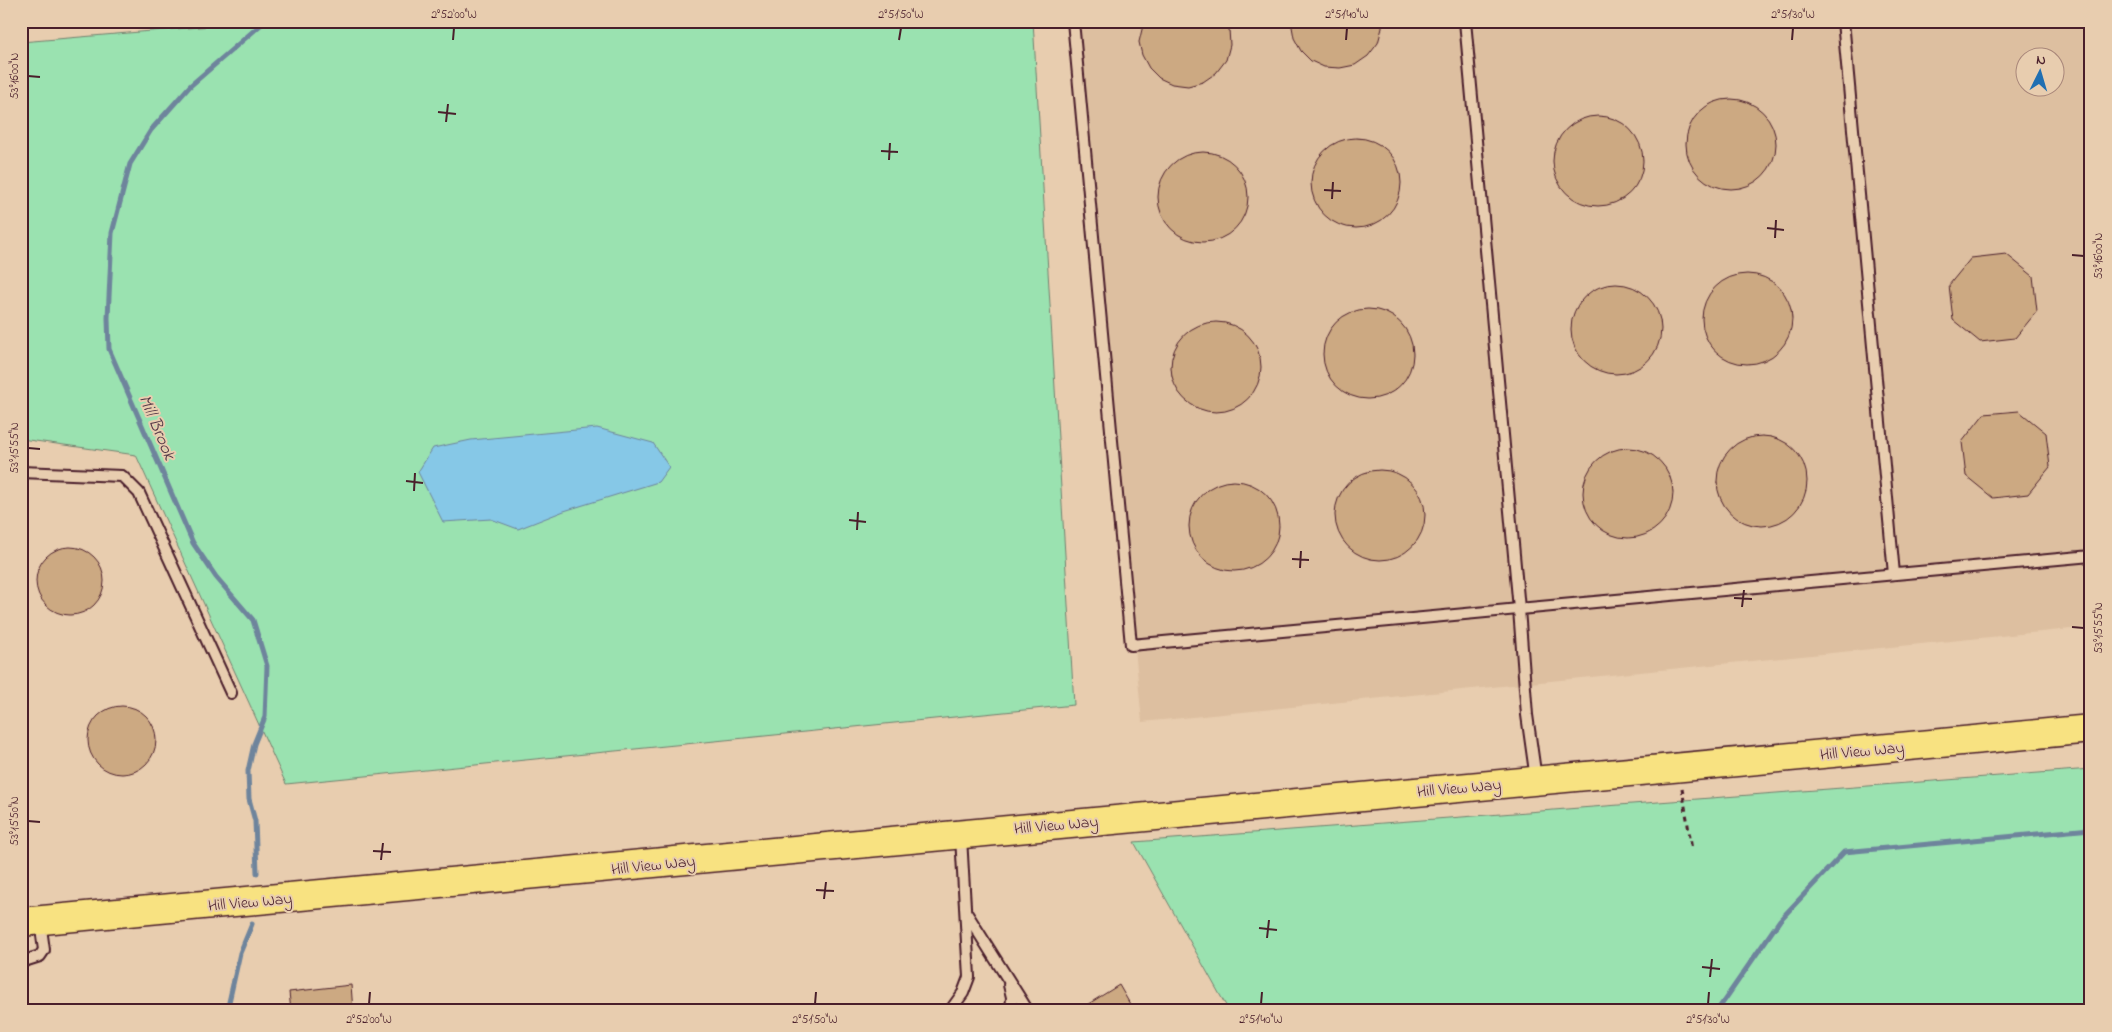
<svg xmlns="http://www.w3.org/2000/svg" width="2112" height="1032" font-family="'Indie Flower',sans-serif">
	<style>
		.built { fill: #ddbfa0; fill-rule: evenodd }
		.green { fill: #9ae2b0; stroke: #72806e }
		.water { fill: #86c8e7; stroke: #6e849c }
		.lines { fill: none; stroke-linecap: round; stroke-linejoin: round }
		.stream { stroke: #6e849c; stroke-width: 5 }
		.building { fill: #cca982; stroke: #4a1f2b }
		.service-casing { stroke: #4a1f2b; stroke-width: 14 }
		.primary-casing { stroke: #4a1f2b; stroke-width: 31 }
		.path { stroke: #4a1f2b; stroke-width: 3; stroke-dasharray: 5 4; stroke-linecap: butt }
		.service { stroke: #e8cdaf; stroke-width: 10 }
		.primary { stroke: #f8e281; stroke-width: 28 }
		.ticks { fill: none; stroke: #4a1f2b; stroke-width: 2 }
		.labels { text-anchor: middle; stroke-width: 4; stroke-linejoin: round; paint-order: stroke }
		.street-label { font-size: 16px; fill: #4a1f2b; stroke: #e8cdaf }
		.water-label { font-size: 18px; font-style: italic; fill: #533847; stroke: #e8cdaf }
		.neatline { fill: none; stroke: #4a1f2b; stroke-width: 2 }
		.ticks-label { font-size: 12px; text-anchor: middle; fill: #4a1f2b }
	</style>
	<rect width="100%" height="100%" fill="#e8cdaf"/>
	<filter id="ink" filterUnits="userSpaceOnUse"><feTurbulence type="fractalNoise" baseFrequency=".02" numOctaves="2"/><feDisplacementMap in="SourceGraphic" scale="10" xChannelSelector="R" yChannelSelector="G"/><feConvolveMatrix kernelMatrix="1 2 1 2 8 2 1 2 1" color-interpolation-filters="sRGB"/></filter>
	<g filter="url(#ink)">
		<path class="built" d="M1075 21H2091V627L1142 722ZM2024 58H2054V88H2024Z"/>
		<g class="green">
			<path d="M271 21H1033L1074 705 286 784 136 455 21 439V42Z"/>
			<path d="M2091 769V1011H1229L1134 842Z"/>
		</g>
		<path class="water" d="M597 428 653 443 669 467 658 482 564 511 518 529 491 519 443 522 418 472 433 448 471 440Z"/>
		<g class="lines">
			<g class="stream">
				<path d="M257 873 255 821 249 799 248 771 254 744 265 717 267 666 253 620 216 577 193 543 109 349 108 318 112 233 130 164 151 130 190 86 265 21"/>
				<path d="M227 1011 240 953 252 924"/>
				<path d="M1717 1011 1780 920 1844 852 2091 829"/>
			</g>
		</g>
		<g class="building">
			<path d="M1144 21H1226L1229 29 1230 45 1226 60 1216 73 1203 82 1188 86 1172 84 1159 78 1149 68 1142 55 1139 42Z"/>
			<path d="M1291 21H1382V28L1378 43 1368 56 1355 65 1340 68 1324 67 1311 61 1301 51 1294 38Z"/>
			<circle cx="1731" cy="144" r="45"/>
			<circle cx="1598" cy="161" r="45"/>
			<circle cx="1356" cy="183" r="45"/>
			<circle cx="1203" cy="197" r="45"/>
			<path d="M2006 254 2033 276 2037 311 2015 338 1980 342 1953 320 1949 285 1971 258Z"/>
			<circle cx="1747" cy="319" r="45"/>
			<circle cx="1616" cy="329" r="45"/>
			<circle cx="1368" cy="354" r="45"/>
			<circle cx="1216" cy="367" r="45"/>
			<path d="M2019 411 2046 433 2050 467 2028 494 1993 498 1966 476 1962 442 1984 414Z"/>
			<circle cx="1762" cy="481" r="45"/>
			<circle cx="1628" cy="493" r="45"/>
			<circle cx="1380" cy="515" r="45"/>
			<circle cx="1234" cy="526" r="45"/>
			<circle cx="70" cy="581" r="34"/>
			<circle cx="122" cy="740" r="34"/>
			<path d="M351 985 353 1011H291L289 992Z"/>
			<path d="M1119 985 1134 1011H1077Z"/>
		</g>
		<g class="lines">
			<defs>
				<g id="service">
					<path d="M1073 21 1131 645 2091 556"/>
					<path d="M1465 21 1519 609 1527 715 1536 779"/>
					<path d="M1843 21 1894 574"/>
					<path d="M21 472 122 476 139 493 231 693"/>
					<path d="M967 914 1028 1011"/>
					<path d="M21 962 40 956 44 950 40 921"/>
					<path d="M1009 985 1012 997 1011 1011"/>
					<path d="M950 1011 963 993 969 977 961 837"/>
				</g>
				<path id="primary" d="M21 922 2091 729"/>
			</defs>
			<use href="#service" class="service-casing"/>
			<use href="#primary" class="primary-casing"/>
			<path class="path" d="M1682 788 1692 850"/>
			<use href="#service" class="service"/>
			<use href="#primary" class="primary"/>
		</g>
	</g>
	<path class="ticks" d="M453 40 454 28M899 40 901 28M1346 40 1347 28M1792 40 1793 28M28 76 40 77M438 112 456 114M446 122 448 104M881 151 898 152M889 160 890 143M1324 190 1341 191M1332 199 1333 182M1767 228 1784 230M1775 238 1776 220M2072 255 2084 256M28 448 40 449M406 481 423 483M414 491 415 473M849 520 866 522M857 530 858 512M1292 559 1309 560M1300 568 1301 551M1734 598 1752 599M1742 607 1744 590M2072 627 2084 628M28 821 40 822M373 851 391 852M381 860 383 843M816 890 834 891M824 899 826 882M1259 928 1277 930M1267 938 1269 920M1702 967 1720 969M1710 977 1712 959M369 1004 370 992M815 1004 816 992M1261 1004 1262 992M1708 1004 1709 992"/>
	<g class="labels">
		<g class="street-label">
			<text transform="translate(1862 750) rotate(-5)" y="6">Hill View Way</text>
			<text transform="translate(1459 787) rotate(-5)" y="6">Hill View Way</text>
			<text transform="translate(1056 824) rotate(-5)" y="6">Hill View Way</text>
			<text transform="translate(653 864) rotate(-6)" y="6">Hill View Way</text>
			<text transform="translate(250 901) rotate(-5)" y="6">Hill View Way</text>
		</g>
		<g class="water-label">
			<text transform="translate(158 427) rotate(67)" y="6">Mill Brook</text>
		</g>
	</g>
	<rect width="2112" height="1032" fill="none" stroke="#e8cdaf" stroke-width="55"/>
	<g transform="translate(2040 72) rotate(5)"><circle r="24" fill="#e8cdaf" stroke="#a9877a"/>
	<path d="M0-4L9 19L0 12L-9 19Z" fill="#1f6fb2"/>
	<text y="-8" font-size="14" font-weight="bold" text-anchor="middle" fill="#4a1f2b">N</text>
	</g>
	<rect x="28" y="28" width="2056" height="976" class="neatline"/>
	<g class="ticks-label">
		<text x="454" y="18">2°52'00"W</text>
		<text x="901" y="18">2°51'50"W</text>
		<text x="1347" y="18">2°51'40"W</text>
		<text x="1793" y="18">2°51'30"W</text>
		<text transform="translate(14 76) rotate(-90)" y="4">53°16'00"N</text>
		<text transform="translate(2098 256) rotate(-90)" y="4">53°16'00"N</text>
		<text transform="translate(14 448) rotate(-90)" y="4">53°15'55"N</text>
		<text transform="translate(2098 628) rotate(-90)" y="4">53°15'55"N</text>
		<text transform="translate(14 821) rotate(-90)" y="4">53°15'50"N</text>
		<text x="369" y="1023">2°52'00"W</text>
		<text x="815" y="1023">2°51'50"W</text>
		<text x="1261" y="1023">2°51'40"W</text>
		<text x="1708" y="1023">2°51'30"W</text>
	</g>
</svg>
